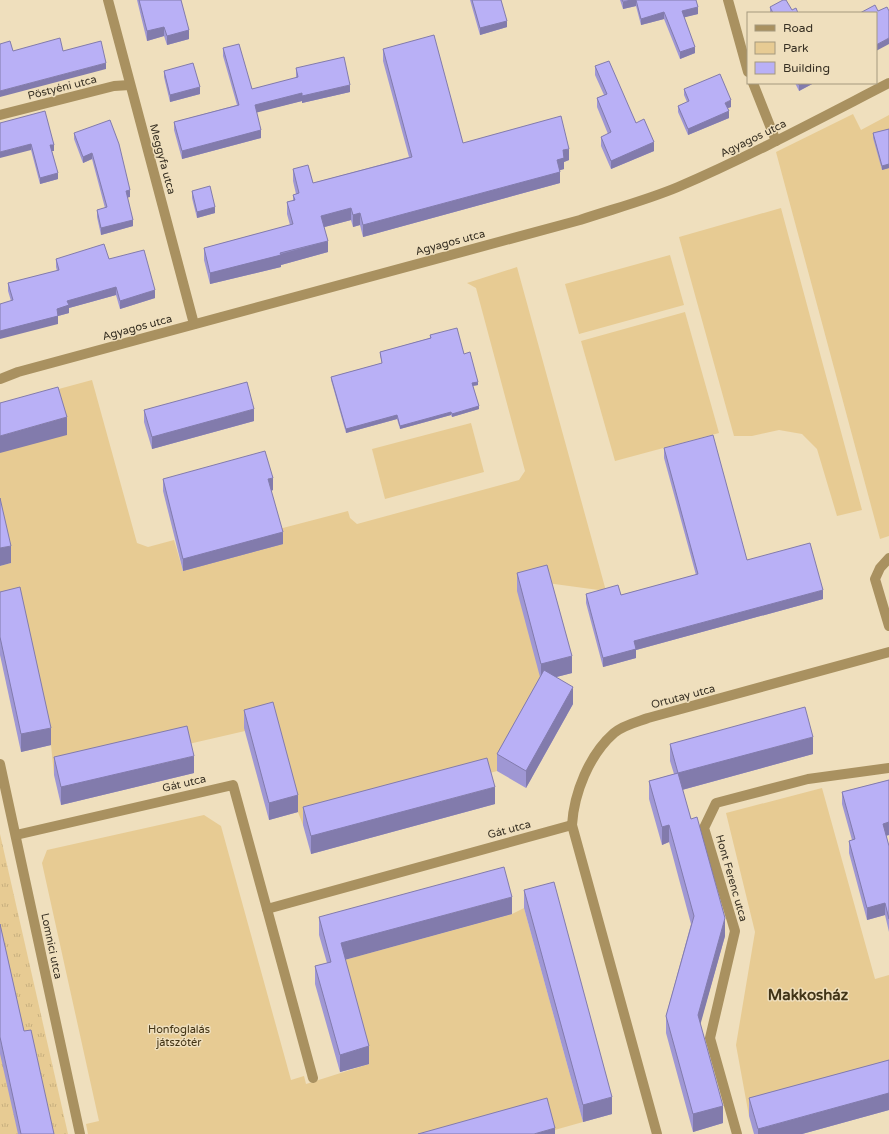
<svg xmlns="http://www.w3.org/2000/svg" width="889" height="1134" font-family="'Varela Round',sans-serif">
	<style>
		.grass { fill: url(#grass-tufts) }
		.green { fill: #e7cb93 }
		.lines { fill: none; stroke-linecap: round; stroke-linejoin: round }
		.minor { stroke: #a99160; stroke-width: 10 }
		.wall { fill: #9f97d4 }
		.shaded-wall { fill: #827bac }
		.building { fill: #b9b0f6; stroke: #827bac }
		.labels { text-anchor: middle; stroke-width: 3; stroke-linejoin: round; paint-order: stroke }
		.street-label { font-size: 11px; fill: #373023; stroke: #efdfbd }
		.park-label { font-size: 11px; fill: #423313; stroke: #efdfbd }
		.district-label { font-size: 15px; font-weight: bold; fill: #413417; stroke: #efdfbd }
	</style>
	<defs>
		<pattern id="grass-tufts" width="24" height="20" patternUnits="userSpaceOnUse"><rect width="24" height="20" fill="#e7cb93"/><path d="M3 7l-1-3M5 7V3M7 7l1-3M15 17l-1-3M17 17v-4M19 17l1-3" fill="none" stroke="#c7af7e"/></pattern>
	</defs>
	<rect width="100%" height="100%" fill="#efdfbd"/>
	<path class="grass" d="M0 834 68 1134H0Z"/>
	<g class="green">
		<path d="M853 114 861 130 889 115V536L880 539 776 152Z"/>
		<path d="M781 208 862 510 837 516 817 449 802 434 779 430 752 436H734L679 237Z"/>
		<path d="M670 255 684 305 579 334 565 284Z"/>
		<path d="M517 267 606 591 547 583 544 688 497 771 303 825 298 812 245 731 54 775 51 745 0 609V566L11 563 0 515V453L55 390 92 380 137 543 148 547 174 540 183 571 279 529 348 511 350 518 357 524 519 480 525 471 476 288 467 283Z"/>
		<path d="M685 312 719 433 615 461 581 341Z"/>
		<path d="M471 423 484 472 385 499 372 449Z"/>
		<path d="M822 788 875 979 889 975V1078L749 1116 736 1045 755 932 726 813Z"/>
		<path d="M204 815 221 826 291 1080 304 1076 306 1084 369 1064 341 961 512 914 524 908 583 1122 551 1131 482 1134H88L86 1124 99 1121 42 863 47 850Z"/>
	</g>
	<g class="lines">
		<g class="minor">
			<path d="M108 0 194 324"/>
			<path d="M728 0 748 72"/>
			<path d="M753 83 776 141"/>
			<path d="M0 115 114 86 130 85"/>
			<path d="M0 379 18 372 580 220C613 209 647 200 678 187 750 156 819 119 889 83"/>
			<path d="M889 558 880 568 875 579 889 626"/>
			<path d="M0 764 80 1134"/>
			<path d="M16 835 233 785 267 909 572 825"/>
			<path d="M267 909 313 1078"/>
			<path d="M657 1134 572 825C574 793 589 755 614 733 623 725 637 722 648 718L889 652"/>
			<path d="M737 1134 710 1038 735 931 704 828 716 803 808 779 889 768"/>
		</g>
	</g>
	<g class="wall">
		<path d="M137 0H181L189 39 167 45 164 36 147 41Z"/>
		<path d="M470 0H501L507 27 480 35Z"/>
		<path d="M620 0H696L698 14 684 17 695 53 680 59 664 19 641 25 636 6 623 9Z"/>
		<path d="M770 7 792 10 798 13H770Z"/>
		<path d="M223 48 252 89 296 78V68L350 92 302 103V101L256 112 261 138 182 159 174 130V122L237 105 223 56Z"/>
		<path d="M383 49 463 143 569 160 564 162V169L560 170V183L363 237 360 225 353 227 351 220 324 227 328 252 281 265V267L210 284 204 260V248L290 225 287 214V202L293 201V195L296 194 293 181V169L313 183 409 157 383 61Z"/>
		<path d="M595 66 636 123 654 151 611 169 601 146V137L608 134 597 107V98L604 95 595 75Z"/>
		<path d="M164 71 200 94 170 102 164 77Z"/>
		<path d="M795 83H814L799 91Z"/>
		<path d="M684 89 731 107 728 108 729 118 688 135 678 112V106L687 102 684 95Z"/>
		<path d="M0 123 54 151H52L58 179 40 184 31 150Z"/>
		<path d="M889 129V168L882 170 873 138V133Z"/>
		<path d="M74 133 130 197H127L133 226 101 235 97 217V210L105 208 92 159 83 163 74 139Z"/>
		<path d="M192 191 215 213 197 218 192 198Z"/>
		<path d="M56 259H109L155 298 120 309 116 295 69 308V313L58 316V324L11 301 8 291V283L57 271 56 267Z"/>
		<path d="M430 335 464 354 478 385 473 386 479 409 452 417 451 415 400 429 397 419 346 433 331 380V377L382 363 380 355V352L430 338Z"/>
		<path d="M144 410 254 421 152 449 144 422Z"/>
		<path d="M664 448 747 560 823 599 636 650V658L603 667 586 603V594L621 595 696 575 664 458Z"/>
		<path d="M163 479 273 490 271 491 283 544 183 571 163 491Z"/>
		<path d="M517 573 572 673 556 677 573 704 526 788 497 771V754L540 677 517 591Z"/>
		<path d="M0 592 51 745 21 752 0 655Z"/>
		<path d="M244 710 298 812 269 820 244 728Z"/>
		<path d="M670 744 813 754 682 790 725 936 700 1024 723 1123 693 1132 666 1033V1016L691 924 669 842 662 845 649 799V781L674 774 670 761Z"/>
		<path d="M54 757 194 773 61 805 54 775Z"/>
		<path d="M889 780V835L886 836 889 846V932L885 915 867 920 849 853V841L852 840 842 804V792Z"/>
		<path d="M495 804 311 854 303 825V807Z"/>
		<path d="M524 890 612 1114 583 1122 524 908Z"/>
		<path d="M512 914 345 959 369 1064 340 1072 315 984V966L327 963 319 935V917Z"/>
		<path d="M0 924 24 1031 54 1134H18L0 1054Z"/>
		<path d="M889 1060V1110L802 1134H754L749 1116V1098Z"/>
	</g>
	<g class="shaded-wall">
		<path d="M631 0H636V6L623 9V2Z"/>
		<path d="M698 7V14L682 18V11Z"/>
		<path d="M664 12V19L641 25V19Z"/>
		<path d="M507 21V27L480 35V28Z"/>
		<path d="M164 27V36L147 41V31Z"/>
		<path d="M189 30V39L167 45V36Z"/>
		<path d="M889 38V44L876 51V45Z"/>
		<path d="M695 47V53L680 59V52Z"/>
		<path d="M106 63V69L0 97V91Z"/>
		<path d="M803 83H814L799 91V85Z"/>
		<path d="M350 85V92L302 103V96Z"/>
		<path d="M200 87V94L170 102V95Z"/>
		<path d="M302 93V101L255 113V105Z"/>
		<path d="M731 100V107L725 109V103Z"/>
		<path d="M729 111V118L688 135V129Z"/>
		<path d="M261 130V138L182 159V151Z"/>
		<path d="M654 142V151L611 169V161Z"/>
		<path d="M31 144V150L0 158V152Z"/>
		<rect x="50" y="145" width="4" height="6"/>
		<path d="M569 149V160L564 162V169L557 171V160L563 150Z"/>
		<path d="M92 153V159L83 163V157Z"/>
		<path d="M889 164V168L882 170V166Z"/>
		<path d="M560 172V183L363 237V225Z"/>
		<path d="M58 173V179L40 184V178Z"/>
		<path d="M130 190V197L126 198V191Z"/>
		<path d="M215 207V213L197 218V212Z"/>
		<path d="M351 208V220L321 228V216Z"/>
		<path d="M360 213V225L353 227V215Z"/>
		<path d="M133 220V226L101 235V228Z"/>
		<path d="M328 241V252L281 265V267L210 284V273Z"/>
		<path d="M116 287V295L69 308V313L58 316V324L0 339V331L57 309 67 301Z"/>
		<path d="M155 290V298L120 309V301Z"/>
		<path d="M478 382V385L472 386V383Z"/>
		<path d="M479 406V409L452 417V414Z"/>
		<path d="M254 409V421L152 449V437Z"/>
		<path d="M451 412V415L400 429V426Z"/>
		<path d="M397 415V419L346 433V429Z"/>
		<path d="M67 417V435L0 453V436Z"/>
		<path d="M273 478V490L268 492V479Z"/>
		<path d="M283 532V544L183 571V559Z"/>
		<path d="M11 546V563L0 566V548Z"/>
		<path d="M823 590V599L636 650V658L603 667V658L634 641Z"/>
		<path d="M572 656V673L541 681V664Z"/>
		<path d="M573 687V704L526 788V771Z"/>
		<path d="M51 728V745L21 752V734Z"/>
		<path d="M813 737V754L678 791V773Z"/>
		<path d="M194 756V773L61 805V787Z"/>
		<path d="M495 787V804L311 854V836Z"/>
		<path d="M298 795V812L269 820V803Z"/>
		<path d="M889 822V835L883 836V824Z"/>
		<path d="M669 825V842L662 845V827Z"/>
		<path d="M512 897V914L341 961V943Z"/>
		<path d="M885 903V915L867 920V908Z"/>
		<path d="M725 918V936L698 1033V1015Z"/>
		<path d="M369 1046V1064L340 1072V1055Z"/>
		<path d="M889 1093V1110L802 1134H758V1129Z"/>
		<path d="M612 1097V1114L583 1122V1105Z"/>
		<path d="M723 1106V1123L693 1132V1114Z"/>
		<path d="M555 1128V1134H534Z"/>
	</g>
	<g class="building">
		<path d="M139 0H181L189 30 167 36 164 27 147 31Z"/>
		<path d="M472 0H501L507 21 480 28Z"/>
		<path d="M622 0H631L623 2Z"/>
		<path d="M636 0H696L698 7 682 11 695 47 680 52 664 12 641 19Z"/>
		<path d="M783 0H786L792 10 796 8 798 13H773L770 7Z"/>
		<path d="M875 5 878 11 887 7 889 11V38L876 45V13H860Z"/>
		<path d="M434 35 463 143 561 116 569 149 563 150 564 158 557 160 560 172 363 225 360 213 353 215 351 208 321 216 328 241 280 253 281 255 210 273 204 248 293 224 287 202 295 200 293 195 299 193 293 169 308 165 313 183 412 157 383 49Z"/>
		<path d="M60 38 63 51 101 41 106 63 0 91V44L10 41 13 51Z"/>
		<path d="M239 44 252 89 298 77 296 68 344 57 350 85 302 96V93L255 105 261 130 182 151 174 122 239 105 223 48Z"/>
		<path d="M609 61 636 123 644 119 654 142 611 161 601 137 611 132 597 98 607 94 595 66Z"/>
		<path d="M193 63 200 87 170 95 164 71Z"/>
		<path d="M720 74 731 100 725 103 729 111 688 129 678 106 689 101 684 89Z"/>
		<path d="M798 83H803L799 85Z"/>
		<path d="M45 111 54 145H50L58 173 40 178 31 144 0 152V123Z"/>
		<path d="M110 120 119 144 130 190 126 191 133 220 101 228 97 210 107 207 92 153 83 157 74 133Z"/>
		<path d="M889 129V164L882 166 873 133Z"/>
		<path d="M210 186 215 207 197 212 192 191Z"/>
		<path d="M104 244 109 259 144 250 155 290 120 301 116 287 67 301 69 305 57 309 58 316 0 331V304L13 300 8 283 59 270 56 259Z"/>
		<path d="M457 328 464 354 470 352 478 382 472 383 479 406 452 414 451 412 400 426 397 415 346 429 331 377 382 363 380 352 431 338 430 335Z"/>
		<path d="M247 382 254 409 152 437 144 410Z"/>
		<path d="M58 387 67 417 0 436V403Z"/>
		<path d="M713 435 747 560 810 543 823 590 634 641 636 649 603 658 586 594 618 585 621 595 698 574 664 448Z"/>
		<path d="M265 451 273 478 268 479 283 532 183 559 163 479Z"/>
		<path d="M0 498 11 546 0 548Z"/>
		<path d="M547 565 572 656 541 664 517 573Z"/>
		<path d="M20 587 51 728 21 734 0 637V592Z"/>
		<path d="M544 670 573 687 526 771 497 754Z"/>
		<path d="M273 702 298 795 269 803 244 710Z"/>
		<path d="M805 707 813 737 678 773 670 744Z"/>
		<path d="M187 726 194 756 61 787 54 757Z"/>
		<path d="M487 758 495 787 311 836 303 807Z"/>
		<path d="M678 773 691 819 697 817 725 918 698 1015 723 1106 693 1114 666 1016 694 916 669 825 662 827 649 781Z"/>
		<path d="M889 780V822L883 824 889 846V919L885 903 867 908 849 841 855 839 842 792Z"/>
		<path d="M504 867 512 897 341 943 369 1046 340 1055 315 966 331 962 319 917Z"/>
		<path d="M554 882 612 1097 583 1105 524 890Z"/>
		<path d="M0 924 24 1031 31 1030 54 1134H21L0 1037Z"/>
		<path d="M889 1060V1093L758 1129 749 1098Z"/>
		<path d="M547 1098 555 1128 534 1134H418Z"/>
	</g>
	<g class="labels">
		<g class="street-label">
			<text transform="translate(62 87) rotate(-14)" y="4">Pöstyéni utca</text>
			<text transform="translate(753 138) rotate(-26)" y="4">Agyagos utca</text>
			<text transform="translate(163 159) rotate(75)" y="4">Meggyfa utca</text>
			<text transform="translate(450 242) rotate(-15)" y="4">Agyagos utca</text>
			<text transform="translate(137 327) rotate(-15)" y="4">Agyagos utca</text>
			<text transform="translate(683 696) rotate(-15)" y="4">Ortutay utca</text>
			<text transform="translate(184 783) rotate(-13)" y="4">Gát utca</text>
			<text transform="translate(509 829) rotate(-15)" y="4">Gát utca</text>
			<text transform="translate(732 878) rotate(74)" y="4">Hont Ferenc utca</text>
			<text transform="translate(52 946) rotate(78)" y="4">Lomnici utca</text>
		</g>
		<g class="park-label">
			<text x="179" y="1033">Honfoglalás<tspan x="179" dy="13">játszótér</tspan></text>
		</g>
		<g class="district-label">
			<text x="808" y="1000">Makkosház</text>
		</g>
	</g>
	<rect x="747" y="12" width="130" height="72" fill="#efdfbd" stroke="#a5997f"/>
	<rect x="755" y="25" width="20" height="6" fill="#a99160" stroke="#a5997f"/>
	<text x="783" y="32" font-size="12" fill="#373023">Road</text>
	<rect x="755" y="42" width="20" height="12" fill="#e7cb93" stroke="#a5997f"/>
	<text x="783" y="52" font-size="12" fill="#373023">Park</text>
	<rect x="755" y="62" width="20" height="12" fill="#b9b0f6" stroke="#a5997f"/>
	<text x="783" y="72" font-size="12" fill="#373023">Building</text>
</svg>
